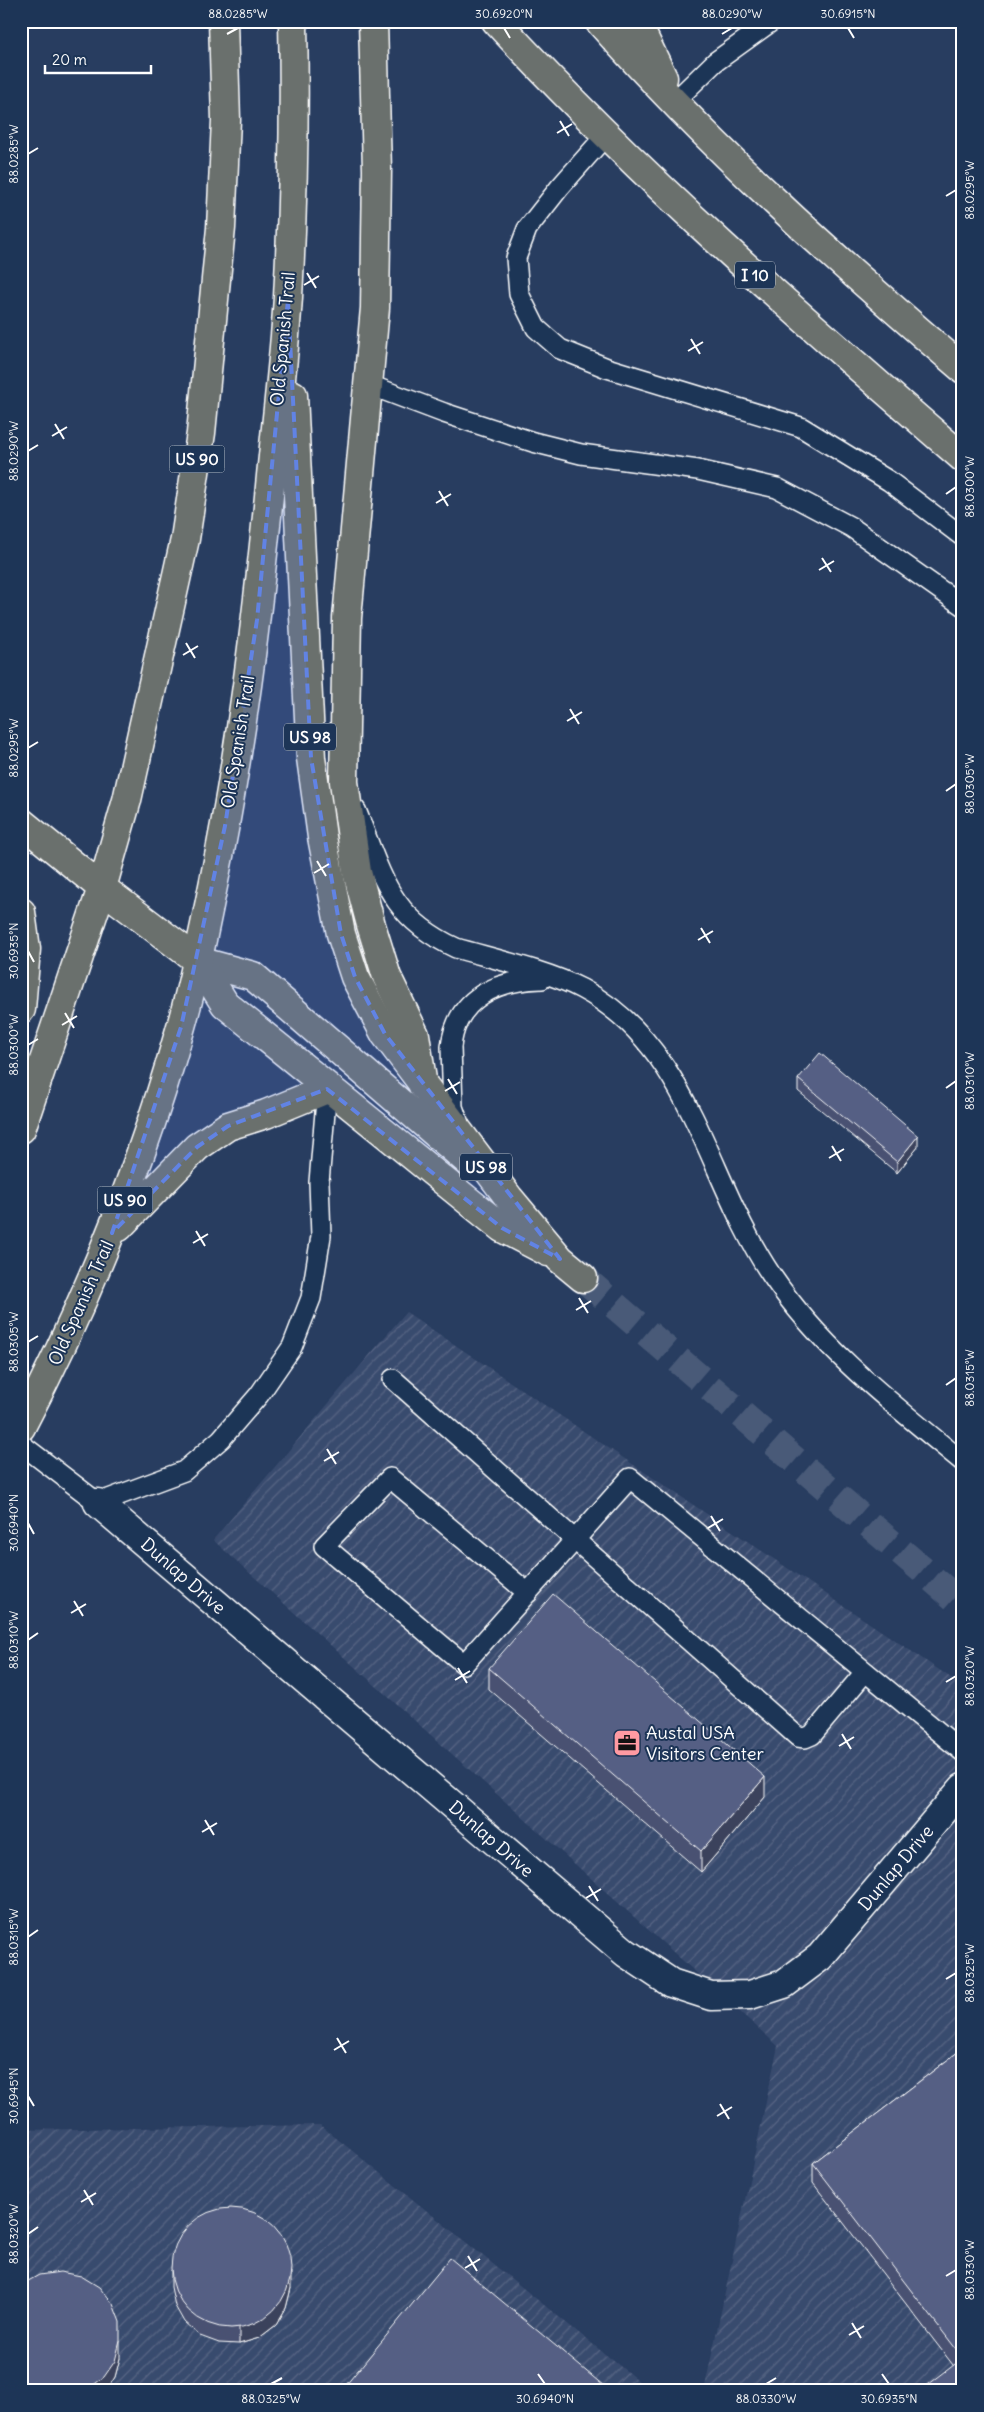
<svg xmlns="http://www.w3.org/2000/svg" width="984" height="2412" font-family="Delius,sans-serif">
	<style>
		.industrial { fill: url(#industrial-furrows) }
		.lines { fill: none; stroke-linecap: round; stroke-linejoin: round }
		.primary-tunnel { stroke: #485a78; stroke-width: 28; stroke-dasharray: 28 14; stroke-linecap: butt }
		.service-casing { stroke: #fff; stroke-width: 22 }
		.minor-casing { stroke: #fff; stroke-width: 31 }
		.primary-casing { stroke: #fff; stroke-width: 31 }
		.motorway-casing { stroke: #fff; stroke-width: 31 }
		.service { stroke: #1d3557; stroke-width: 19 }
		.minor { stroke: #1d3557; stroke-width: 28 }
		.primary { stroke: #6b706d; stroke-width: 28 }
		.motorway { stroke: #6b706d; stroke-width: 28 }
		.wall { fill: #485172; stroke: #fff }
		.shaded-wall { fill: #3b425c; stroke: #fff }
		.building { fill: #545e84; stroke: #fff }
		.marked { fill: #6183e4; fill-opacity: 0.2; stroke: #6183e4; stroke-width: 4; stroke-dasharray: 10 6; stroke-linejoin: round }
		.ticks { fill: none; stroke: #fff; stroke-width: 2 }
		.labels { text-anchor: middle; stroke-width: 4; stroke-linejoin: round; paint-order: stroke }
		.shield { fill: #1d3557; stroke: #bbc2cd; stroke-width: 1 }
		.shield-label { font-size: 16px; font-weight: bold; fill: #fff }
		.street-label { font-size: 18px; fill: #fff; stroke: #1d3557 }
		.poi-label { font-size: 18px; fill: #fff; stroke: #1d3557; text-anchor: start }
		.neatline { fill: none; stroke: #fff; stroke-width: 2 }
		.ticks-label { font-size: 12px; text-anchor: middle; fill: #fff }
	</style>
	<defs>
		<pattern id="industrial-furrows" width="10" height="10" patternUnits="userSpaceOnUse" patternTransform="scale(1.25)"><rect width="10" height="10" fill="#394b6e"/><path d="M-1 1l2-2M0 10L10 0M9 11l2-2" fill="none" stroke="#576684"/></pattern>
	</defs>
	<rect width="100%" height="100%" fill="#283d60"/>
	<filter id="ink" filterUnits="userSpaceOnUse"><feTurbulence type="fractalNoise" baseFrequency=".02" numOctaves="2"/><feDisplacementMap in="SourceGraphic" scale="10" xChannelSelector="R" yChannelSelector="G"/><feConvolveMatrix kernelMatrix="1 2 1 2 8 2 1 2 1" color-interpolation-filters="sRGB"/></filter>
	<g filter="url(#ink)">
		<g class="industrial">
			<path d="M406 1312 963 1686V2391H704L778 2046 213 1540Z"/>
			<path d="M320 2125 651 2391H21V2130Z"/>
		</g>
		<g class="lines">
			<path class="primary-tunnel" d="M583 1278 963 1605"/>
			<defs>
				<g id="service">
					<path d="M674 102 715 62 772 21"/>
					<path d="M606 135 560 187 527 229 516 258 519 294 536 328 560 349 607 368 801 427 889 481 963 537"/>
					<path d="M367 384 444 413 533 442 581 454 698 470 777 488 851 527 963 606"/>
					<path d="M356 810C382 874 388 917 456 948 494 959 548 971 582 989 692 1047 707 1181 772 1276 823 1351 894 1405 963 1462"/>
					<path d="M459 1124 453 1107 451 1047C456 997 498 980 542 979"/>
					<path d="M393 1379 798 1737 805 1738 812 1735 865 1672"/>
					<path d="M21 1444 98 1503 184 1471 221 1439 259 1395 292 1347 311 1298 321 1236 319 1182 327 1089"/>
					<path d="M528 1593 390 1478 324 1546 464 1664 630 1478 963 1752"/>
				</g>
				<path id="minor" d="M98 1503 626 1953 671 1983 711 1996 750 1995 784 1984 820 1957 963 1788"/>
				<g id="primary">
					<path d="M293 395 311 758 322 837 341 934 355 977 385 1034 509 1198 560 1259 583 1278"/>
					<path d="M102 888 198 961 253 976 471 1164"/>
					<path d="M198 961 225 1004 502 1228 548 1252"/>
					<path d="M21 1129 102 888 127 800 185 539 201 433 221 228 226 120 223 21"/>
					<path d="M119 1227 197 1147 228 1126 266 1114 327 1089"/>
					<path d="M21 1427C89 1298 140 1170 180 1030 194 981 204 931 214 881 241 750 257 618 270 486 276 423 284 360 288 297 293 205 295 113 293 21"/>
				</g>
				<g id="motorway">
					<path d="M373 21 377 170 375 308 347 618 344 782 357 872 371 925 387 977 415 1035 423 1086"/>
					<path d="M496 21C641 178 802 319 963 458"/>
					<path d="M599 21C710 147 836 260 963 369"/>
					<path d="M636 21 663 78"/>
					<path d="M21 822 102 888"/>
					<path d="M21 912 26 949 21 1009"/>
				</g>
			</defs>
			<use href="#service" class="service-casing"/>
			<use href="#minor" class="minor-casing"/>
			<use href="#primary" class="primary-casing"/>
			<use href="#motorway" class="motorway-casing"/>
			<use href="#service" class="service"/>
			<use href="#minor" class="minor"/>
			<use href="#primary" class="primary"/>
			<use href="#motorway" class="motorway"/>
		</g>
		<g class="wall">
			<path d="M798 1079 918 1147 897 1173 798 1091Z"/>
			<path d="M489 1668 765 1797 701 1872 489 1689Z"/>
			<path d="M963 2048V2391L953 2365 813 2183V2163Z"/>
			<path d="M171 2270 291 2288 286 2308 276 2325 259 2338 239 2344 219 2343 200 2336 184 2322 175 2306 171 2287Z"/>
			<path d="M21 2285 120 2358 115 2377 106 2391H21Z"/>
		</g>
		<g class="shaded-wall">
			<path d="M918 1136V1147L897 1173V1162Z"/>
			<path d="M765 1777V1797L701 1872V1851Z"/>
			<path d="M291 2272V2288L286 2308 276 2325 259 2338 239 2344V2328Z"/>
			<path d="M120 2341V2358L115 2377 106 2391H82Z"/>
		</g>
		<g class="building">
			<path d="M820 1053 918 1136 897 1162 798 1079Z"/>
			<path d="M553 1594 765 1777 701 1851 489 1668Z"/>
			<path d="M963 2048V2391H920L963 2358 813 2163Z"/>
			<circle cx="231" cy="2268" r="60"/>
			<path d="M450 2258 610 2391H341Z"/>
			<path d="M60 2272 81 2276 99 2287 113 2304 120 2322V2341L115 2361 104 2377 88 2389 82 2391H36L32 2389 21 2382V2285L39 2275Z"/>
			<path d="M208 2388 217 2391H184L187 2390Z"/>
		</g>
	</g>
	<path class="marked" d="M288 300 311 758 341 934 355 977 385 1034 560 1259 502 1228 327 1089 228 1126 197 1147 112 1233 181 1027 225 826 257 620Z"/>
	<path class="ticks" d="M504 28 510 38M848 28 854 38M227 34 238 28M722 34 732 28M560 121 569 136M557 133 572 124M28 154 38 148M946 196 956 190M307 273 316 288M304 285 319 276M691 339 700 354M688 351 703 342M55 424 64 439M52 436 67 427M28 451 38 445M439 491 448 506M946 494 956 487M436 503 451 494M822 558 831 572M819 570 834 561M186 643 195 658M183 655 198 646M570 709 579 724M567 721 582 712M28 748 38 742M946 791 956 784M317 861 326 876M314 873 329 864M701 928 710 943M698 940 713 931M28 951 34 962M65 1013 74 1028M62 1025 77 1016M28 1045 38 1039M448 1079 457 1094M946 1088 956 1081M445 1091 460 1082M832 1146 841 1161M829 1158 844 1149M196 1231 205 1246M193 1243 208 1234M579 1298 588 1313M576 1310 591 1301M28 1342 38 1336M946 1385 956 1378M327 1449 336 1464M324 1461 339 1452M711 1516 720 1531M28 1523 34 1534M708 1528 723 1519M74 1601 83 1616M71 1613 86 1604M28 1640 38 1633M458 1668 467 1683M455 1680 470 1671M946 1682 956 1676M842 1734 851 1749M839 1746 854 1737M205 1820 214 1835M202 1832 217 1823M589 1886 598 1901M586 1898 601 1889M28 1937 38 1930M946 1979 956 1973M337 2038 346 2053M334 2050 349 2041M28 2096 34 2106M720 2104 729 2119M717 2116 732 2107M84 2190 93 2205M81 2202 96 2193M28 2234 38 2227M468 2256 477 2271M465 2268 480 2259M946 2276 956 2270M852 2323 861 2338M849 2335 864 2326M538 2374 545 2384M882 2374 889 2384M271 2384 282 2378M766 2384 776 2378"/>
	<defs>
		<symbol id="office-square" viewBox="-11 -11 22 22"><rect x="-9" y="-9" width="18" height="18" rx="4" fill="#ff9aa2" stroke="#1d3557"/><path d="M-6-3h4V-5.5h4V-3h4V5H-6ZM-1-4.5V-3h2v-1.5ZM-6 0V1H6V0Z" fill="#111"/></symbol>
	</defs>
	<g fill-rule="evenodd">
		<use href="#office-square" x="611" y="1727" width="32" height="32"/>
	</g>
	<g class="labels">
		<g class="shield">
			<rect x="735" y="261.5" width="40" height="27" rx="4"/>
			<rect x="169.5" y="445.5" width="55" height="27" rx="4"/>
			<rect x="284" y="723.5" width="52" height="27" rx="4"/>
			<rect x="460" y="1153.5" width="52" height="27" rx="4"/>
			<rect x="97.5" y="1186.5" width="55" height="27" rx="4"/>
		</g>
		<g class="shield-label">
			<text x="755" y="281">I 10</text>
			<text x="197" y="465">US 90</text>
			<text x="310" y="743">US 98</text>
			<text x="486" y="1173">US 98</text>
			<text x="125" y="1206">US 90</text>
		</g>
		<g class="street-label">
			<text transform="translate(283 339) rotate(-85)" y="6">Old Spanish Trail</text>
			<text transform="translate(238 742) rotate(-81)" y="6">Old Spanish Trail</text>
			<text transform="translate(81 1303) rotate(-66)" y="6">Old Spanish Trail</text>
			<text transform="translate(183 1576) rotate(41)" y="6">Dunlap Drive</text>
			<text transform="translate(491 1839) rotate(41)" y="6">Dunlap Drive</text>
			<text transform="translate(896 1868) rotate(-50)" y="6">Dunlap Drive</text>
		</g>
		<g class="poi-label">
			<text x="646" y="1739">Austal USA<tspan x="646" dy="21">Visitors Center</tspan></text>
		</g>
	</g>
	<rect width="984" height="2412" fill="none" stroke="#1d3557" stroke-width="55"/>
	<path d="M45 65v8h106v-8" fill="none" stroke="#ffffff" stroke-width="2.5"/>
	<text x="52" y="65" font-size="15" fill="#ffffff" stroke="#1d3557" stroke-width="4" paint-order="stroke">20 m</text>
	<rect x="28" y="28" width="928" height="2356" class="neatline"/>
	<g class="ticks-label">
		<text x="238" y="18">88.0285°W</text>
		<text x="504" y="18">30.6920°N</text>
		<text x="732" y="18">88.0290°W</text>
		<text x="848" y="18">30.6915°N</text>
		<text transform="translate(14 154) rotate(-90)" y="4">88.0285°W</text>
		<text transform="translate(970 190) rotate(-90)" y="4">88.0295°W</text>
		<text transform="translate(14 451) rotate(-90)" y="4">88.0290°W</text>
		<text transform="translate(970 487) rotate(-90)" y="4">88.0300°W</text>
		<text transform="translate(14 748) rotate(-90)" y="4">88.0295°W</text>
		<text transform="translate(970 784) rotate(-90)" y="4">88.0305°W</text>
		<text transform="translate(14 951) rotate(-90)" y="4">30.6935°N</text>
		<text transform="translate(14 1045) rotate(-90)" y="4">88.0300°W</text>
		<text transform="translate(970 1081) rotate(-90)" y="4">88.0310°W</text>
		<text transform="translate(14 1342) rotate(-90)" y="4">88.0305°W</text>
		<text transform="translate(970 1378) rotate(-90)" y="4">88.0315°W</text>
		<text transform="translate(14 1523) rotate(-90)" y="4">30.6940°N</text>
		<text transform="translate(14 1640) rotate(-90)" y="4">88.0310°W</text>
		<text transform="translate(970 1676) rotate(-90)" y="4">88.0320°W</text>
		<text transform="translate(14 1937) rotate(-90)" y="4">88.0315°W</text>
		<text transform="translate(970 1973) rotate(-90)" y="4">88.0325°W</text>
		<text transform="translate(14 2096) rotate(-90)" y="4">30.6945°N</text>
		<text transform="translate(14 2234) rotate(-90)" y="4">88.0320°W</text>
		<text transform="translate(970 2270) rotate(-90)" y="4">88.0330°W</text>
		<text x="271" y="2403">88.0325°W</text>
		<text x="545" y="2403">30.6940°N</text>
		<text x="766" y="2403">88.0330°W</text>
		<text x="889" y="2403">30.6935°N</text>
	</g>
</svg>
